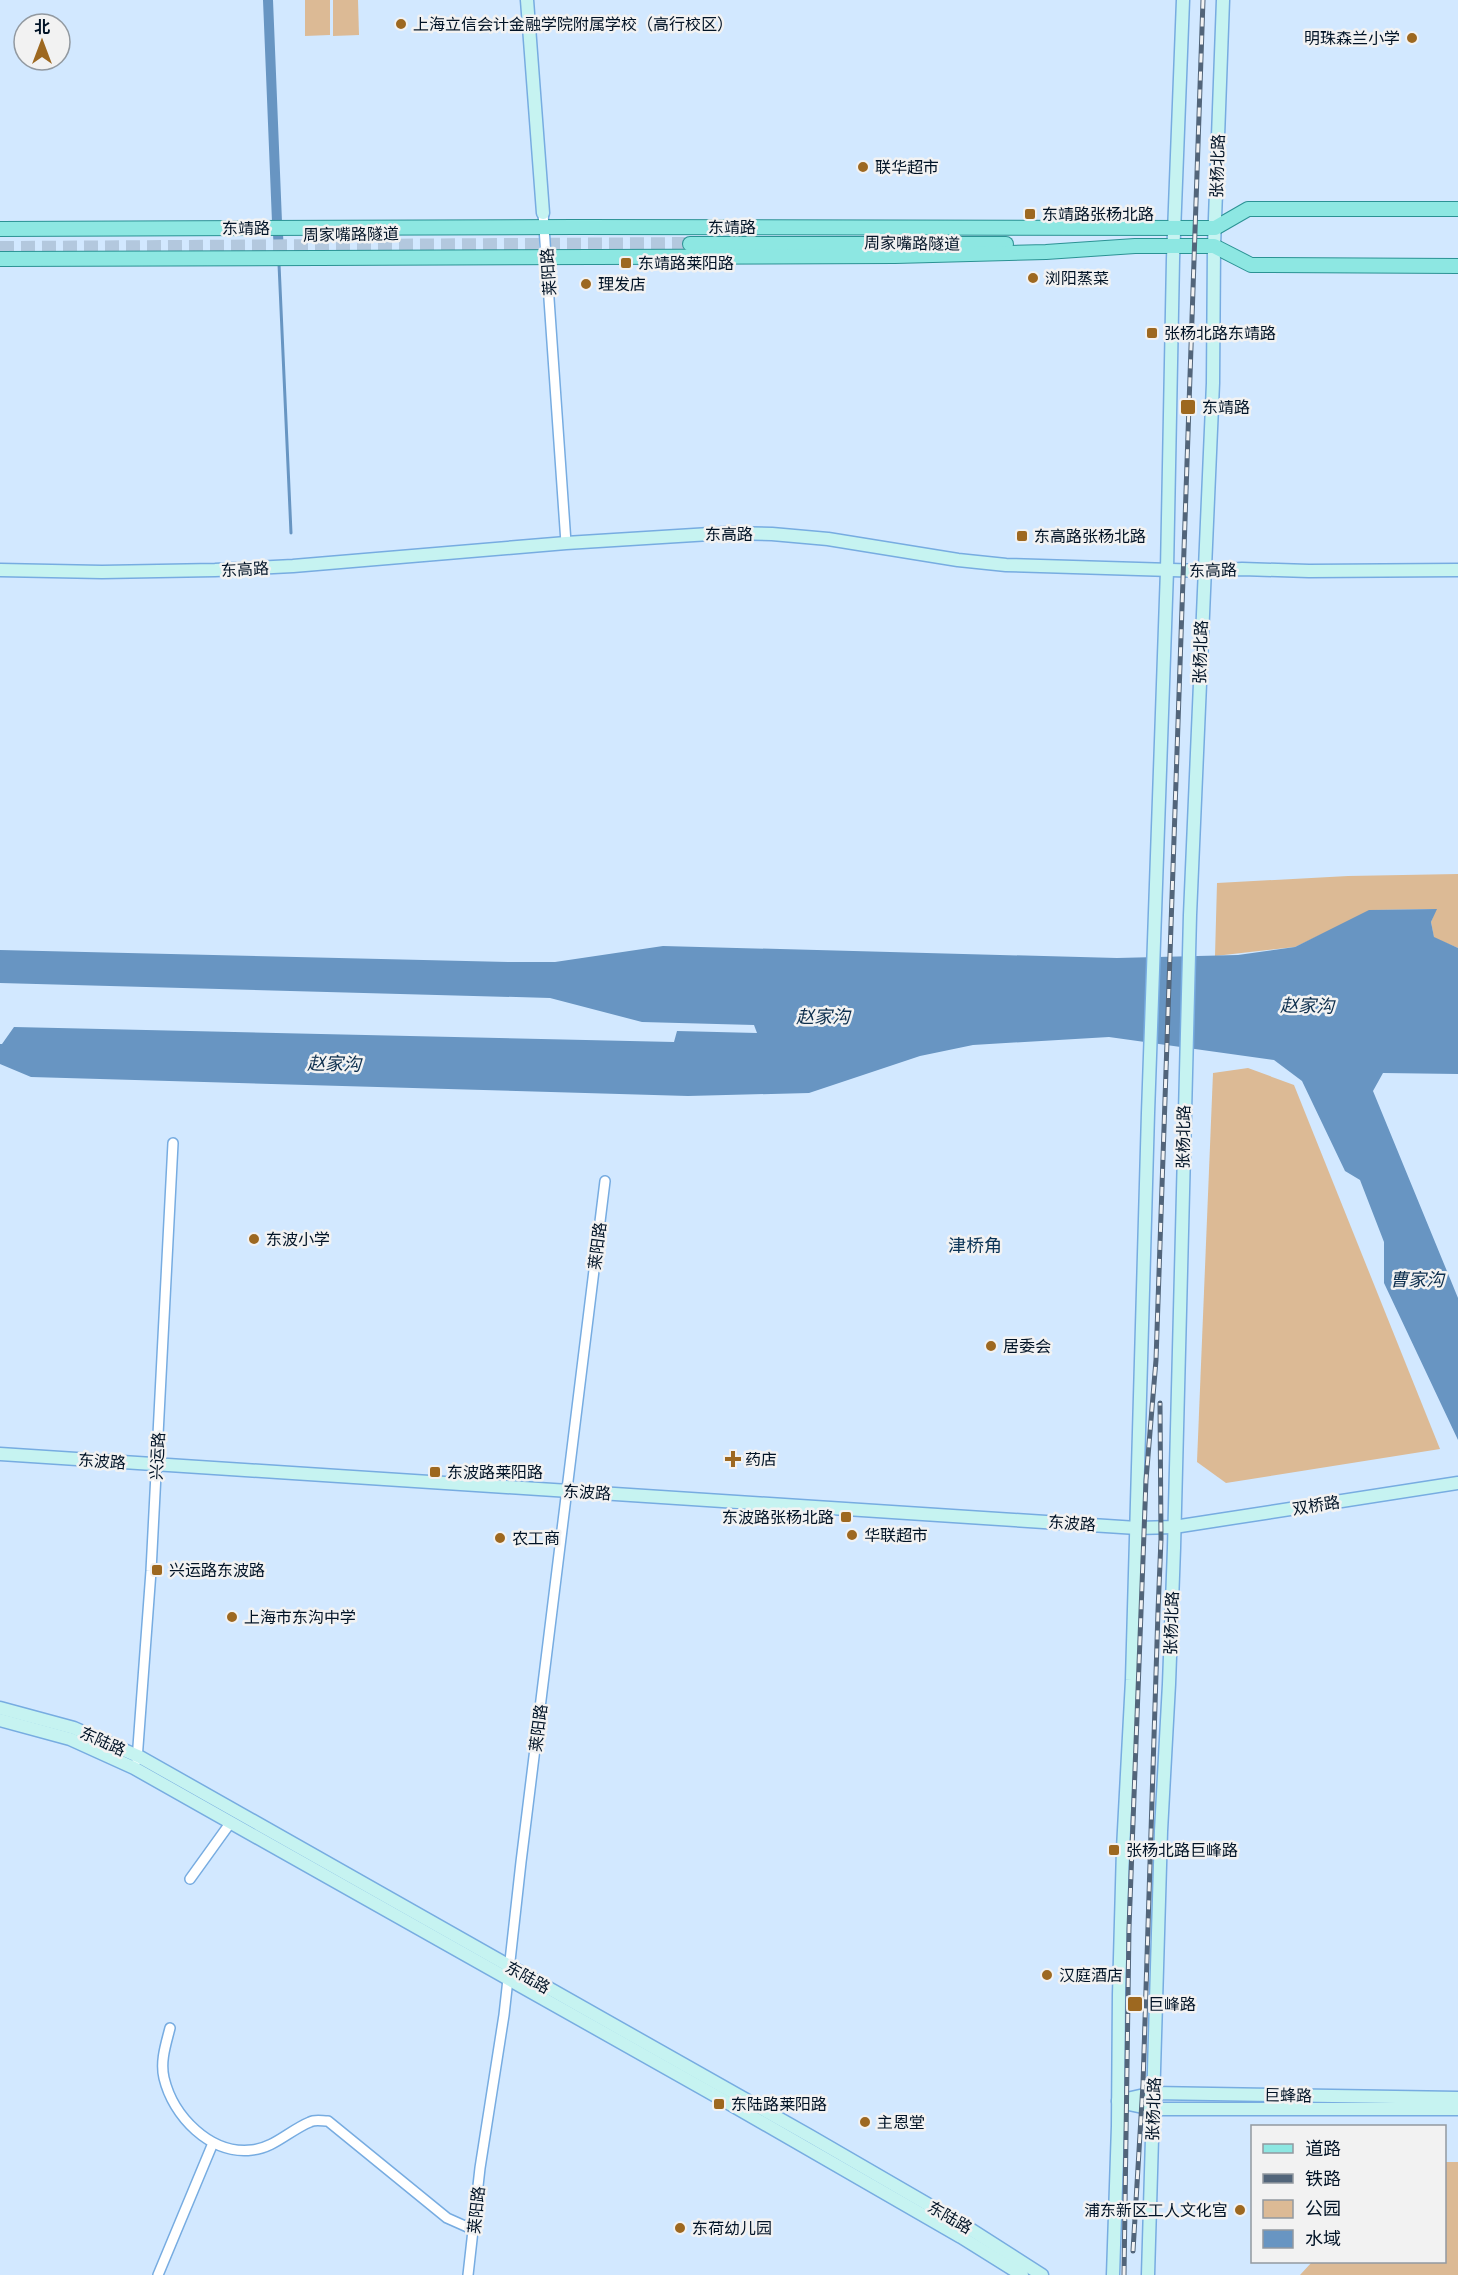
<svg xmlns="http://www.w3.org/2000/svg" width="1458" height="2275" font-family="Roboto,'Noto Sans SC',sans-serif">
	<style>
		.green { fill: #dcba95 }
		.water { fill: #6895c2 }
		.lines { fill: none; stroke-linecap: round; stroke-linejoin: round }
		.stream { stroke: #6895c2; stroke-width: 3 }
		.canal { stroke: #6895c2; stroke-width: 10 }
		.primary-tunnel { stroke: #b3c8de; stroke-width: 14; stroke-dasharray: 14 7; stroke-linecap: butt }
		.street-casing { stroke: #77ace1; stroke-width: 12 }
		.secondary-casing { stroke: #77ace1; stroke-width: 15 }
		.primary-casing { stroke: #2b9294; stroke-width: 16 }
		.street { stroke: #fff; stroke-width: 9 }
		.secondary { stroke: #c6f3f1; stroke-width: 12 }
		.primary { stroke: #8de7e2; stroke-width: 14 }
		.rail-casing { stroke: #52657a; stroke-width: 5 }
		.rail { stroke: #f2f2f2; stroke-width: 3; stroke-dasharray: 9; stroke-linecap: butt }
		.poi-dot { fill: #9d6820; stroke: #f2f2f2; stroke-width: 2 }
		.labels { text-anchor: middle; stroke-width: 5; stroke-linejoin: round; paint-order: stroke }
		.poi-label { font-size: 16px; fill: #011326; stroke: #f2f2f2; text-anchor: start }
		.street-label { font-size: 16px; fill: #011326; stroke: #f2f2f2 }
		.water-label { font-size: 18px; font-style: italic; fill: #0d2f4e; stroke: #f2f2f2 }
		.neighbourhood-label { font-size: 18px; fill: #0a3356; stroke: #f2f2f2 }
	</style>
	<rect width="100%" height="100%" fill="#d2e8ff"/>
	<g class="green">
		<path d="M305 0H330V35L305 36Z"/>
		<path d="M333 0H358L359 35 333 36Z"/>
		<path d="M1458 874V948L1434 938 1431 922 1436 909 1373 910 1295 947 1215 956 1217 883 1348 876Z"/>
		<path d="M1248 1068 1294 1085 1440 1449 1226 1483 1197 1462 1213 1073Z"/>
		<path d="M1445 2162H1458V2275H1300L1312 2262H1444Z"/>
	</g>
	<path class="water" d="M1437 909 1431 922 1434 937 1458 948V1074L1383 1073 1373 1091 1458 1298V1440L1384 1283V1242L1360 1180 1345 1171 1302 1081 1274 1060 1109 1037 973 1045 920 1056 809 1093 688 1096 31 1077 0 1064V1044H2L14 1027 674 1042 677 1031 757 1033 754 1025 642 1022 550 998 0 983V950L508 962H555L663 946 1117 958 1238 955 1295 947 1369 910Z"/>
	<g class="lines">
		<path class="stream" d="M279 264 291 533"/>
		<g class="canal">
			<path d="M268 0 277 222"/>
			<path d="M278 234 279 252"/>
		</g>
		<path class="primary-tunnel" d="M0 248 690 244"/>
		<defs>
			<g id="street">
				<path d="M543 213 566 543"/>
				<path d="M137 1760 151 1571 173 1143"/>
				<path d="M190 1879 231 1822"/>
				<path d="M170 2028C166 2044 160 2061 164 2078 173 2116 210 2155 252 2150 274 2148 290 2130 310 2122 315 2119 322 2121 328 2121L447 2218 474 2230"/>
				<path d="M158 2275 213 2143"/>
				<path d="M468 2275 480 2168 504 2015 521 1862 605 1181"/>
			</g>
			<g id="secondary">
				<path d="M527 0 543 213"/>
				<path d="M0 570 102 572 215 570 293 566 566 543 726 533 772 534 828 539 958 560 1006 565 1204 571 1242 569 1309 571 1458 570"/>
				<path d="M0 1454 1137 1528 1174 1527 1458 1483"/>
				<path d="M0 1708 74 1728 140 1757 810 2136 967 2227 1042 2275"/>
				<path d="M0 1720 70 1739 134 1768 723 2100 961 2237 1022 2275"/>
				<path d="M1118 2101 1153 2093 1458 2098"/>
				<path d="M1124 2103 1152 2109H1458"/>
				<path d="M1113 2275 1118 2126 1119 1994 1123 1849 1132 1680 1148 1113 1167 570 1173 259 1183 0"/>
				<path d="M1148 2275 1161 1831 1169 1684 1174 1548 1190 915 1213 383 1214 246 1223 0"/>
			</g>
			<g id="primary">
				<path d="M0 229 575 227 1215 228 1248 209H1458"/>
				<path d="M690 244H1006"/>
				<path d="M0 259 895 256 1046 252 1135 246H1214L1251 265 1458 266"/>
			</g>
		</defs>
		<use href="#street" class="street-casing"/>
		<use href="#secondary" class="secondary-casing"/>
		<use href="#primary" class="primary-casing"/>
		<use href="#street" class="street"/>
		<use href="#secondary" class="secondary"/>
		<use href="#primary" class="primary"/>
		<defs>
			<g id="rail">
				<path d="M1133 2251 1143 2084 1158 1611 1161 1539 1160 1403"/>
				<path d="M1124 2275 1129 1928 1146 1480 1156 1360 1203 0"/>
			</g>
		</defs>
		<use href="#rail" class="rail-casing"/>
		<use href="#rail" class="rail"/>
	</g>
	<g class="poi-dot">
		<circle cx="401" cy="24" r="6"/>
		<circle cx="1412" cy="38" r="6"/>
		<circle cx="863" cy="167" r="6"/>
		<rect x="1024" y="208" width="12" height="12" rx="3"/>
		<rect x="620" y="257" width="12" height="12" rx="3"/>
		<circle cx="1033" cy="278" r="6"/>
		<circle cx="586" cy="284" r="6"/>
		<rect x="1146" y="327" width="12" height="12" rx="3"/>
		<rect x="1180" y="399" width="16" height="16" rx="3"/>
		<rect x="1016" y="530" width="12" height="12" rx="3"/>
		<circle cx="254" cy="1239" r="6"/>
		<circle cx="991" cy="1346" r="6"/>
		<path d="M730 1450h6v6h6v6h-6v6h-6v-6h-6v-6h6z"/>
		<rect x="429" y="1466" width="12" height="12" rx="3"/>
		<rect x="840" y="1511" width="12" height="12" rx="3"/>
		<circle cx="852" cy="1535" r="6"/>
		<circle cx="500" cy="1538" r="6"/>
		<rect x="151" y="1564" width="12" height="12" rx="3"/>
		<circle cx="232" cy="1617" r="6"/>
		<rect x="1108" y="1844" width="12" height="12" rx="3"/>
		<circle cx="1047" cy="1975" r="6"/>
		<rect x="1127" y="1996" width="16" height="16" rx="3"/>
		<rect x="713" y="2098" width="12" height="12" rx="3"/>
		<circle cx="865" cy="2122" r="6"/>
		<circle cx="1240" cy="2210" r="6"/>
		<circle cx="680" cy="2228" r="6"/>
	</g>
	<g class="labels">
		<g class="poi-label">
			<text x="413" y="30">上海立信会计金融学院附属学校（高行校区）</text>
			<text x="1400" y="44" text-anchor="end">明珠森兰小学</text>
			<text x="875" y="173">联华超市</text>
			<text x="1042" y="220">东靖路张杨北路</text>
			<text x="638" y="269">东靖路莱阳路</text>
			<text x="1045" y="284">浏阳蒸菜</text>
			<text x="598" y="290">理发店</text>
			<text x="1164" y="339">张杨北路东靖路</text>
			<text x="1202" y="413">东靖路</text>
			<text x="1034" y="542">东高路张杨北路</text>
			<text x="266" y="1245">东波小学</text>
			<text x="1003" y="1352">居委会</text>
			<text x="745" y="1465">药店</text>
			<text x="447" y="1478">东波路莱阳路</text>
			<text x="834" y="1523" text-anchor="end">东波路张杨北路</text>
			<text x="864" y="1541">华联超市</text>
			<text x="512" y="1544">农工商</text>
			<text x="169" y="1576">兴运路东波路</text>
			<text x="244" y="1623">上海市东沟中学</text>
			<text x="1126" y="1856">张杨北路巨峰路</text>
			<text x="1059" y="1981">汉庭酒店</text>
			<text x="1148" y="2010">巨峰路</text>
			<text x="731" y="2110">东陆路莱阳路</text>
			<text x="877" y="2128">主恩堂</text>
			<text x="1228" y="2216" text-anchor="end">浦东新区工人文化宫</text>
			<text x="692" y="2234">东荷幼儿园</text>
		</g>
		<g class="street-label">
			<text transform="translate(1217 166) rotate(-88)" y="6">张杨北路</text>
			<text x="732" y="233">东靖路</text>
			<text x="246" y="234">东靖路</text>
			<text transform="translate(351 234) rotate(-1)" y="6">周家嘴路隧道</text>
			<text transform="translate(912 243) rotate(1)" y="6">周家嘴路隧道</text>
			<text transform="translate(548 272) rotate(-94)" y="6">莱阳路</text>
			<text x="729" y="540">东高路</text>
			<text transform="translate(245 569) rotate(-3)" y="6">东高路</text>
			<text transform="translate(1213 570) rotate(-1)" y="6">东高路</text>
			<text transform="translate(1200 652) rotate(-88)" y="6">张杨北路</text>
			<text transform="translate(1183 1137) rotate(-89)" y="6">张杨北路</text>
			<text transform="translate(597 1246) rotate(-83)" y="6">莱阳路</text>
			<text transform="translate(157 1456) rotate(-87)" y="6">兴运路</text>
			<text transform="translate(102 1461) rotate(4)" y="6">东波路</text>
			<text transform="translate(587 1492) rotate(3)" y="6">东波路</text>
			<text transform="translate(1316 1505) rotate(-9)" y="6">双桥路</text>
			<text transform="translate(1072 1523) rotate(4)" y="6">东波路</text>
			<text transform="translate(1171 1623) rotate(-88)" y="6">张杨北路</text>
			<text transform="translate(538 1728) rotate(-83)" y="6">莱阳路</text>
			<text transform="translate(103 1741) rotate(24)" y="6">东陆路</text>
			<text transform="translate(528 1977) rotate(29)" y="6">东陆路</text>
			<text transform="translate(1288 2095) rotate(1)" y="6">巨蜂路</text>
			<text transform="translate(1153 2109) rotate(-88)" y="6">张杨北路</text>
			<text transform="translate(476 2210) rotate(-84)" y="6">莱阳路</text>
			<text transform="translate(950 2217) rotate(30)" y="6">东陆路</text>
		</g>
		<g class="water-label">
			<text transform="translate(1307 1006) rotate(1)" y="6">赵家沟</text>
			<text x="823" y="1023">赵家沟</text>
			<text transform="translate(334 1064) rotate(1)" y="6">赵家沟</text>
			<text x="1417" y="1286">曹家沟</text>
		</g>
		<g class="neighbourhood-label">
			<text x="975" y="1252">津桥角</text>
		</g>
	</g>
	<rect x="1251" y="2125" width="195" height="138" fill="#f2f2f2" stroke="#9299a0" stroke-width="1.5"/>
	<rect x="1263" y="2144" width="30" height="9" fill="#8de7e2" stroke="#9299a0" stroke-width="1.5"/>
	<text x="1305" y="2155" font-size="18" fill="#011326">道路</text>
	<rect x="1263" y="2174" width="30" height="9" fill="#52657a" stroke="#9299a0" stroke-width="1.5"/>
	<text x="1305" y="2185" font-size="18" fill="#011326">铁路</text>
	<rect x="1263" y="2200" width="30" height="18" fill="#dcba95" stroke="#9299a0" stroke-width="1.5"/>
	<text x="1305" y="2215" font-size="18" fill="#011326">公园</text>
	<rect x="1263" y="2230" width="30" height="18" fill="#6895c2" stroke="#9299a0" stroke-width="1.5"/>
	<text x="1305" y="2245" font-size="18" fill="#011326">水域</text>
	<g transform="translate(42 42)"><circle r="28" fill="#f2f2f2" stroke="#9299a0" stroke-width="1.5"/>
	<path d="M0-4.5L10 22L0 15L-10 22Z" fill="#9d6820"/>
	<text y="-9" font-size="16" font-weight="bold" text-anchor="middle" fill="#011326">北</text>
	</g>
</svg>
